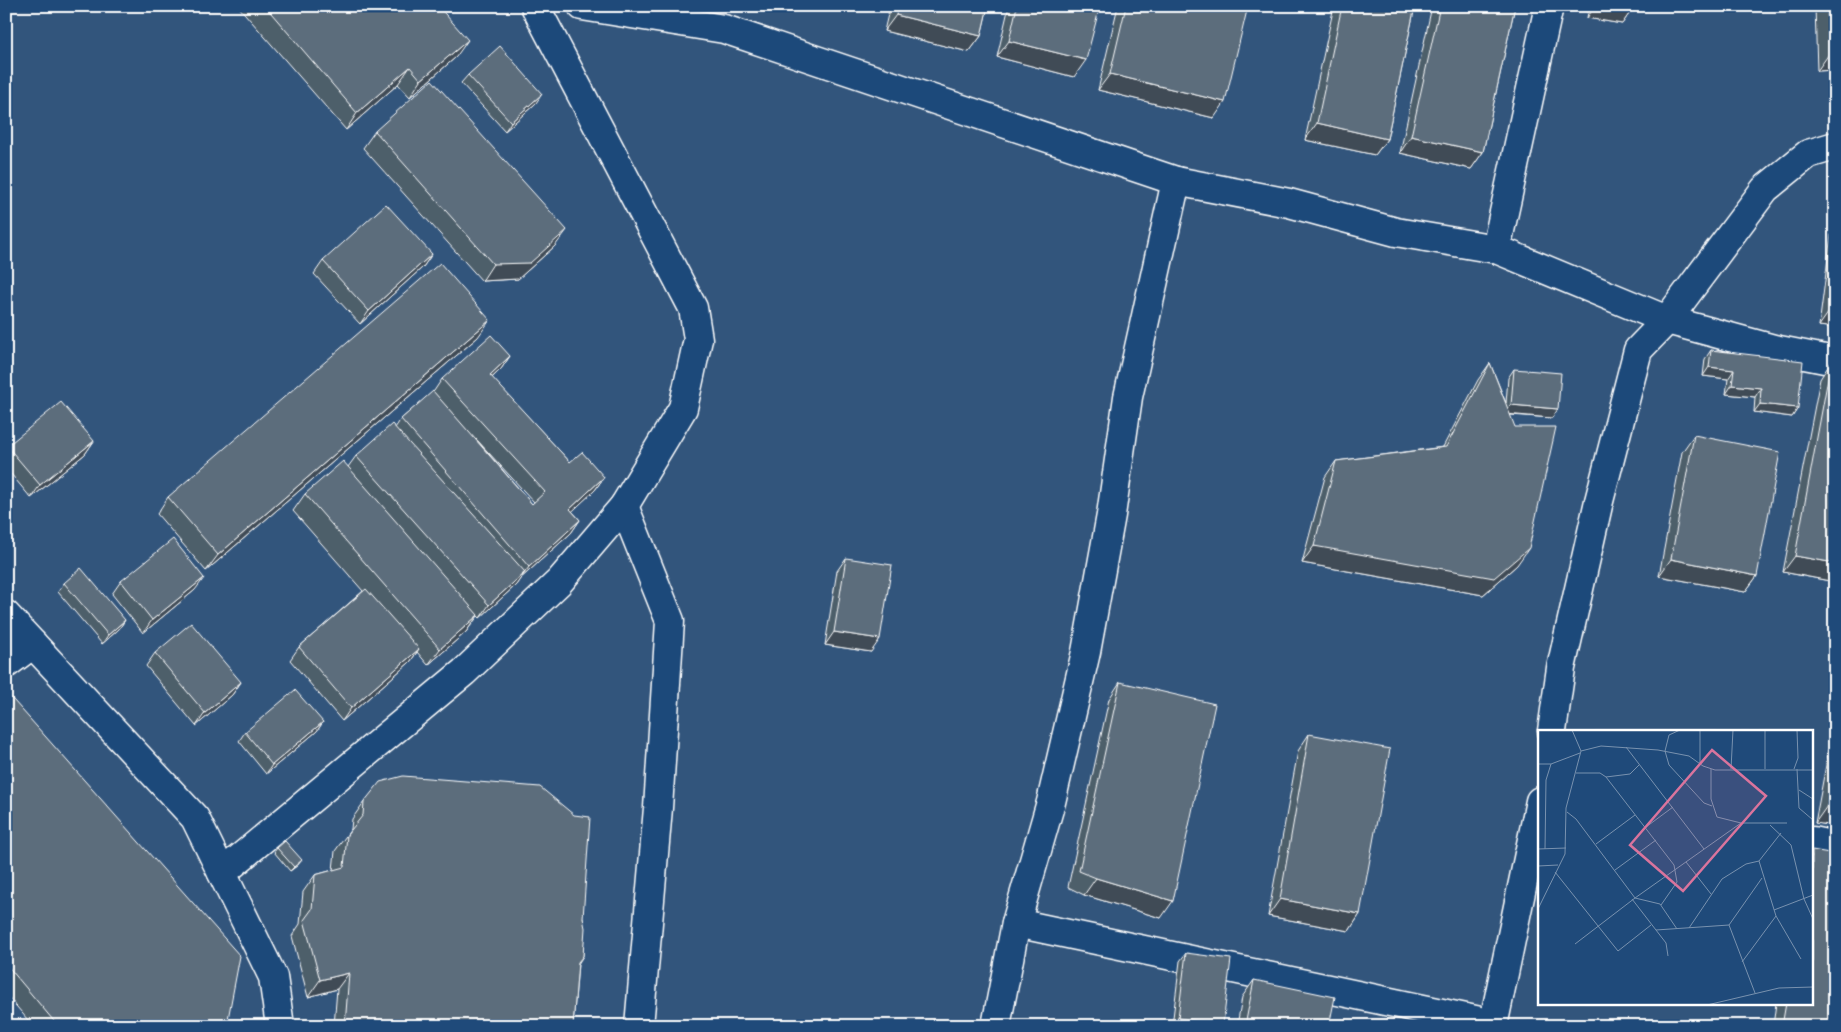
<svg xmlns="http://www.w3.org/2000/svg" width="1841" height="1032" font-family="Kalam,sans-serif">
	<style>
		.built { fill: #31547b; fill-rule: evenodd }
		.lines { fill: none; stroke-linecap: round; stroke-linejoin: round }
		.street-casing { stroke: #fff; stroke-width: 31 }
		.secondary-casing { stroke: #fff; stroke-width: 31 }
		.street { stroke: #1f4a7a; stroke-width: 28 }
		.secondary { stroke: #1f4a7a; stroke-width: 28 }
		.wall { fill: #4e5e6b; stroke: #fff; fill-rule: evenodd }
		.shaded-wall { fill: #404c57; stroke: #fff }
		.building { fill: #5b6d7c; stroke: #fff }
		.inset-road { fill: none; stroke: #7992af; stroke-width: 1 }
		.view { fill: #da749d; fill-opacity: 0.15; stroke: #da749d; stroke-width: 2.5 }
		.inset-edge { fill: none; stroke: #fff; stroke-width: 2.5 }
	</style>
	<rect width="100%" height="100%" fill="#1f4a7a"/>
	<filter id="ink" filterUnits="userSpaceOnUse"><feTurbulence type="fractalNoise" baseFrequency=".02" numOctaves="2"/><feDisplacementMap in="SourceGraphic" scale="10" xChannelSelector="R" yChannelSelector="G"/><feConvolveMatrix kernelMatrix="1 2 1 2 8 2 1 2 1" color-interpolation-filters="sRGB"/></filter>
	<g filter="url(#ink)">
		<path class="built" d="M6 6H1835V1026H6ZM1540 731H1812V1003H1540Z"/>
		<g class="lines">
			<defs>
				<g id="street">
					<path d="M582 6 724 29 1176 181 1289 203 1396 232 1496 249 1667 320 1774 349 1835 361"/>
					<path d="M1496 249 1549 6"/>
					<path d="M624 506 670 621 658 808 639 1026"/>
					<path d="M6 664 33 644"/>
					<path d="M1552 731 1561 668 1599 501 1638 350 1667 320 1765 189 1808 154 1835 146"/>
					<path d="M1812 841 1835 846"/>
					<path d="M222 873 464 672 559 582 624 506 683 408 698 339 693 308 535 6"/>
					<path d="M1016 923 1494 1024"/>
					<path d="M996 1026 1016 923 1051 802 1086 652 1111 515 1128 397 1176 181"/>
					<path d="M1493 1026 1540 801"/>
				</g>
				<path id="secondary" d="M6 615 195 818 273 977 280 1026"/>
			</defs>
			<use href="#street" class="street-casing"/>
			<use href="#secondary" class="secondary-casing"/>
			<use href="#street" class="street"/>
			<use href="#secondary" class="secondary"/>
		</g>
		<g class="wall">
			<path d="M238 6H368L375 14 456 57 410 97 398 84 346 130Z"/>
			<path d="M890 6H988L981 36 969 52 884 31Z"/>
			<path d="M1009 6H1100L1074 77 997 57Z"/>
			<path d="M1118 6H1248L1214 118 1098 90Z"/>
			<path d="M1334 6H1415L1387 139 1375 155 1305 140Z"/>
			<path d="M1432 6H1515L1483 152 1471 169 1400 153Z"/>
			<path d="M1589 6H1632L1631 11 1622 24 1587 18Z"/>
			<path d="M1815 6H1835V70L1817 71Z"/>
			<path d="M468 75 536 103 505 131 461 83Z"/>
			<path d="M375 131 555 246 518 279 482 281 363 148Z"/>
			<path d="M1835 230V328L1819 326 1831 235Z"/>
			<path d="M432 254 423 267 360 324 314 274 323 261Z"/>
			<path d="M478 337 206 571 157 514 168 497Z"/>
			<path d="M1711 350 1798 408 1792 417 1754 412 1755 397 1726 394 1728 379 1703 376 1705 359Z"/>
			<path d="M510 356 501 369 492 378 570 462 604 477 595 490 572 511 580 520 571 533 520 579 516 585 480 618 478 616 466 632 428 665 417 652 410 662 342 721 290 660 299 647 363 591 293 511 305 494 348 467 356 456 395 428 401 419 434 391 442 379ZM476 439 534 502 532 504Z"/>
			<path d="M1831 362 1835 582 1783 572 1820 379Z"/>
			<path d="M1490 363 1506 403 1508 378 1514 369 1552 418 1510 415 1517 565 1483 595 1302 563 1325 477 1336 461 1443 447 1478 380Z"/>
			<path d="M1694 435 1757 576 1745 592 1659 576 1682 452Z"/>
			<path d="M94 441 85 454 31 498 6 468V447L7 446Z"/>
			<path d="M846 558 871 652 825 645 837 571Z"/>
			<path d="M121 581 195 590 143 633 112 594Z"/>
			<path d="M64 583 125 620 119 629 102 644 58 592Z"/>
			<path d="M155 653 241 682 232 695 196 726 146 666Z"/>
			<path d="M1120 682 1161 918 1084 895 1068 887 1109 699Z"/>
			<path d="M6 692 224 1026H33L6 994Z"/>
			<path d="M1835 717V826L1815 823Z"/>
			<path d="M323 722 317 731 266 774 239 741 245 732Z"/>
			<path d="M1309 734 1360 914 1349 931 1268 916 1298 751Z"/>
			<path d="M364 802 583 918V956L578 964 573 1026H334L337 989 308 997 292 936 300 924 303 892 315 875 333 870 335 851 351 829 352 819Z"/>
			<path d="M277 848 298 865 290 871 274 852Z"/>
			<path d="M1186 953 1221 1026H1172L1180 961Z"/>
			<path d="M1254 980 1329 1026H1237L1242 997Z"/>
			<path d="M1776 1003H1812L1831 1026H1773Z"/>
		</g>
		<g class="shaded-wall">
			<path d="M1595 6H1605L1631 11 1622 24 1587 18Z"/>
			<path d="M896 15 981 36 969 52 884 31Z"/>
			<path d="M468 40 456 57 410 97 421 80Z"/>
			<path d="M1009 41 1086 60 1074 77 997 57Z"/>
			<path d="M1829 54H1835V70L1817 71Z"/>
			<path d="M410 67 398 84 346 130 357 113Z"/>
			<path d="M1110 74 1225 102 1214 118 1098 90Z"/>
			<path d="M542 94 536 103 505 131 511 122Z"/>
			<path d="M1317 123 1387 139 1375 155 1305 140Z"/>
			<path d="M1411 136 1483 152 1471 169 1400 153Z"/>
			<path d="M567 230 555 246 518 279 482 281 493 264Z"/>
			<path d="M432 254 423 267 360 324 369 311Z"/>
			<path d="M1831 309 1835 310V328L1819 326Z"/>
			<path d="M490 320 478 337 206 571 218 555Z"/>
			<path d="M510 356 501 369 481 388 490 375Z"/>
			<path d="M1709 367 1734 370 1728 379 1703 376Z"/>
			<path d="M1732 385 1761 388 1755 397 1726 394Z"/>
			<path d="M1760 404 1798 408 1792 417 1754 412Z"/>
			<path d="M1511 405 1558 409 1552 418 1505 414Z"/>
			<path d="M94 441 85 454 31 498 40 485Z"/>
			<path d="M604 477 595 490 561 522 570 509Z"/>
			<path d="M580 520 571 533 520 579 529 567Z"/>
			<path d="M1314 546 1529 548 1517 565 1483 595 1302 563Z"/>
			<path d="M1795 556 1835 563V582L1783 572Z"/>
			<path d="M1671 559 1757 576 1745 592 1659 576Z"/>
			<path d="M525 572 516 585 480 618 489 605Z"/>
			<path d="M204 578 195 590 143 633 152 620Z"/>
			<path d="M478 615 466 632 428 665 440 649Z"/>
			<path d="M125 620 119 629 102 644 108 635Z"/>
			<path d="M834 632 880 639 871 652 825 645Z"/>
			<path d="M419 649 410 662 342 721 351 708Z"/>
			<path d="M241 682 232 695 196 726 205 713Z"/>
			<path d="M323 722 317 731 266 774 272 765Z"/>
			<path d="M1827 806 1835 807V826L1815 823Z"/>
			<path d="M302 860 298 865 290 871 294 867Z"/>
			<path d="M1096 878 1173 901 1161 918 1084 895Z"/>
			<path d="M1280 899 1360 914 1349 931 1268 916Z"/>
			<path d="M349 973 337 989 308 997 320 980Z"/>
			<path d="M1178 1018 1223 1024 1221 1026H1172Z"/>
		</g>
		<g class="building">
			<path d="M265 6H368L375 14 383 6H438L468 40 421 80 410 67 357 113Z"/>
			<path d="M898 6H988L981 36 896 15Z"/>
			<path d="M1017 6H1100L1086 60 1009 41Z"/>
			<path d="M1126 6H1248L1225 102 1110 74Z"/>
			<path d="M1342 6H1415L1387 139 1317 123Z"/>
			<path d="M1440 6H1515L1483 152 1411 136Z"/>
			<path d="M1605 6H1632L1631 11Z"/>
			<path d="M1827 6H1835V54H1829Z"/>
			<path d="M500 46 542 94 511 122 468 75Z"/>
			<path d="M432 80 567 230 530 263 493 264 375 131Z"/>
			<path d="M386 204 432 254 369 311 323 261Z"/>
			<path d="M440 263 490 320 218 555 168 497Z"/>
			<path d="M1835 281V310L1831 309Z"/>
			<path d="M491 335 510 356 490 375 570 462 582 452 604 477 570 509 580 520 529 567 401 419 433 391 532 504 545 492 442 379Z"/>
			<path d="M1711 350 1803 361 1798 408 1760 404 1761 388 1732 385 1734 370 1709 367Z"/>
			<path d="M1831 362 1835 363V563L1795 556Z"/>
			<path d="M1490 363 1515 427H1556L1529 548 1494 578 1314 546 1336 461 1446 447Z"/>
			<path d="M1514 369 1561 373 1558 409 1511 405Z"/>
			<path d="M61 402 94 441 40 485 7 446Z"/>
			<path d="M392 424 525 572 489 605 356 456Z"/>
			<path d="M1694 435 1780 452 1757 576 1671 559Z"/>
			<path d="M343 461 478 615 440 649 305 494Z"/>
			<path d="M173 539 204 578 152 620 121 581Z"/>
			<path d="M846 558 892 565 880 639 834 632Z"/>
			<path d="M81 568 125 620 108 635 64 583Z"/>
			<path d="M366 589 419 649 351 708 299 647Z"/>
			<path d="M191 623 241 682 205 713 155 653Z"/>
			<path d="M1120 682 1215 704 1173 901 1096 878 1079 871Z"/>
			<path d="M295 690 323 722 272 765 245 732Z"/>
			<path d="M6 692 240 956 228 1019 221 1026H58L6 964Z"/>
			<path d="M1309 734 1390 749 1360 914 1280 899Z"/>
			<path d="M1835 763V807L1827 806Z"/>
			<path d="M403 776 540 787 574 815 590 817 583 918 585 928 583 956 578 962 573 1026H345L349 973 320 980 304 920 312 909 315 875 344 867 347 835 363 815 364 802 380 782Z"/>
			<path d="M285 841 302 860 294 867 277 848Z"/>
			<path d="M1812 850 1835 854V1002L1831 1026H1782L1786 1003H1812Z"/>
			<path d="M1186 953 1231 959 1223 1024 1178 1018Z"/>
			<path d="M1254 980 1335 997 1329 1026H1245Z"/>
		</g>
	</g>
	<g transform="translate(1538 730)">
		<rect width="275" height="275" fill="#1f4a7a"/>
		<path class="inset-road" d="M34 0 43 21 63 16 120 20 151 26 165 36 177 40H275M142 0 131 5 127 21 131 35 166 73 174 76M88 17 166 119M0 34H13L42 23M162 34V0M173 39V69L179 87 203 93H249M193 39 195 0M227 39V0M256 39 260 28 259 0M259 39 261 78 275 90M38 43H62L68 47 136 135 139 152 123 175M68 47 92 44 101 35M261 60 275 69M29 82 38 89 97 168 203 93M232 95 253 115 266 169 275 189M108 97 135 77M58 114 97 85M0 119 28 118M7 119 8 50 13 34M221 131 238 186 263 229M148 132 173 164M0 136 20 135M77 140 118 110M17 142 80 221 113 195M94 169 128 213 130 226M0 179 27 124 28 78 43 21M236 180 275 165M191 195 217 263M151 198 184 149 208 134 221 131 243 103M118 200 191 195 224 148M37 214 97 168 122 174 139 199M204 232 238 186M169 275 241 258 275 257"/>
		<path class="view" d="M174 20 228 66 145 161 92 115Z"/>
		<rect width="275" height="275" class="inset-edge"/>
	</g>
	<rect width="1841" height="1032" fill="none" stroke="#1f4a7a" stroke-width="25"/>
	<rect x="12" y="12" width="1816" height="1007" fill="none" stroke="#fff" stroke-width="2" filter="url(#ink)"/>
</svg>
